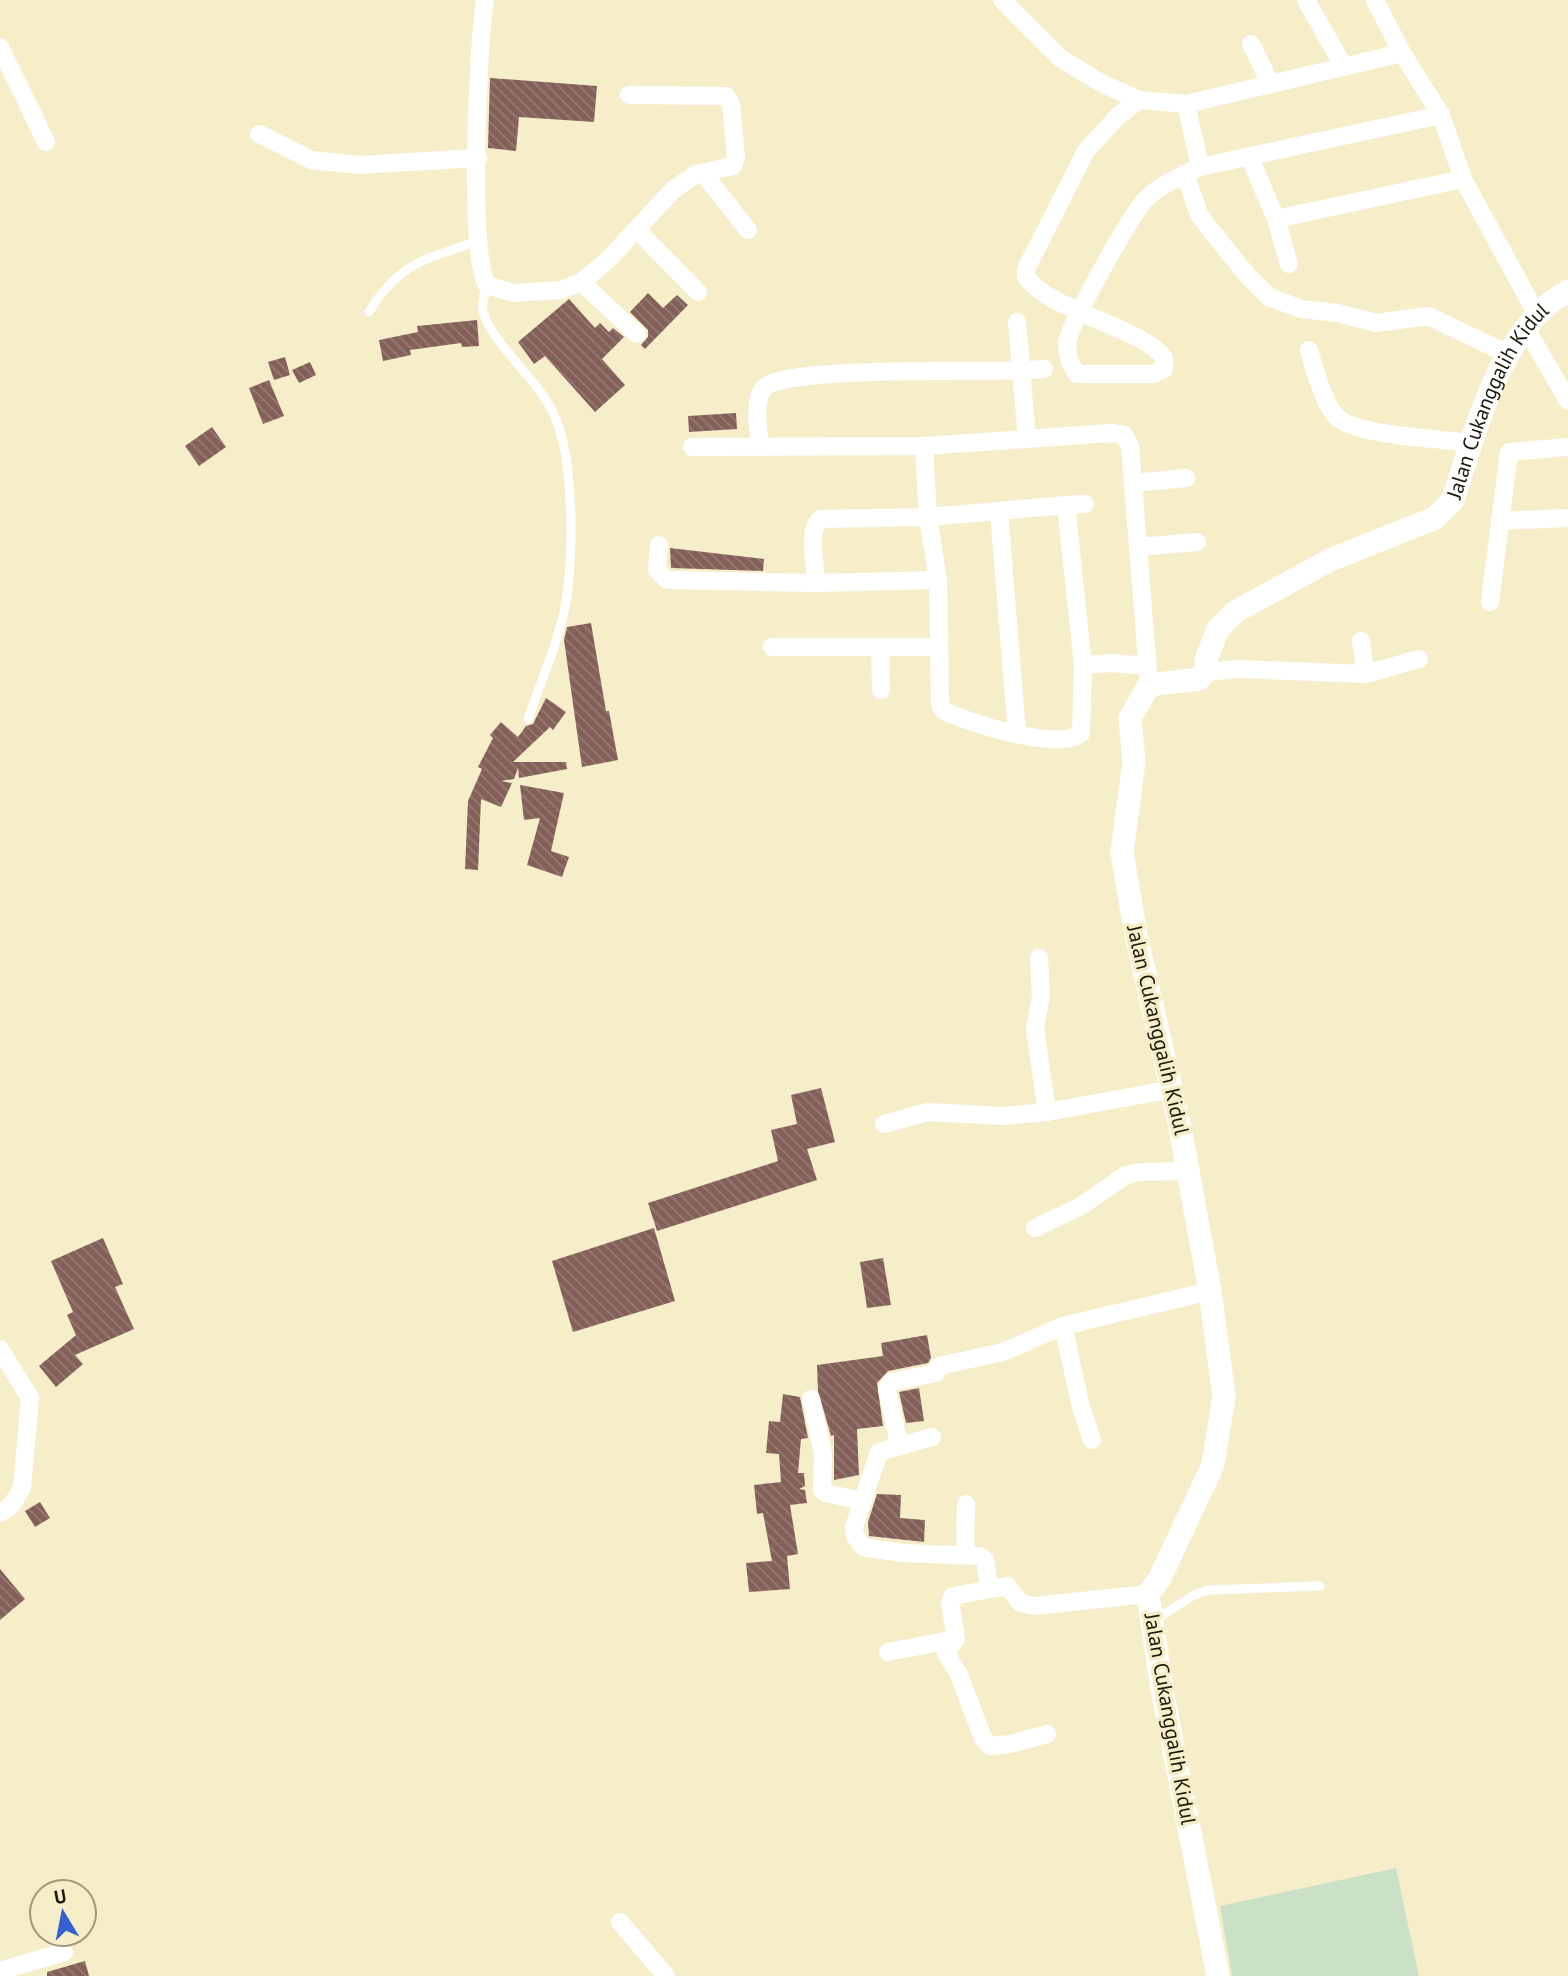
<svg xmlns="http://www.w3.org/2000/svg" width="1568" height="1976" font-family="'PT Sans',sans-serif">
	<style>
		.green { fill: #cae1c8 }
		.building { fill: url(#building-back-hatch) }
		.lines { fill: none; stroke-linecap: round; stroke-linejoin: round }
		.service { stroke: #fff; stroke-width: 9 }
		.minor { stroke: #fff; stroke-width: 18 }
		.tertiary { stroke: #fff; stroke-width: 23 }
		.labels { text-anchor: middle; stroke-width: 7; stroke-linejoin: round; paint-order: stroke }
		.street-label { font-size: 21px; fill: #1c180b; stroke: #f6eec9 }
	</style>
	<defs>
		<pattern id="building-back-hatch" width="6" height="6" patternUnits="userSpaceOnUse" patternTransform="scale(1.75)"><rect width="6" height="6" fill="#846059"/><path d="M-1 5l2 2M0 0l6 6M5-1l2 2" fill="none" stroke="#947b75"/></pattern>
	</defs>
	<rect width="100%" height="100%" fill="#f6eec9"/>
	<path class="green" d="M1396 1868 1419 1976H1232L1220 1906Z"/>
	<g class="building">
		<path d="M490 78 597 86 594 122 519 117 516 151 488 148Z"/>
		<path d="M648 293 663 308 677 295 688 305 645 349 641 345 648 337V330L630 312Z"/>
		<path d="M569 299 595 328 600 323 609 332 613 328 624 337 602 359 625 385 595 412 545 356 534 364 518 342Z"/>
		<path d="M477 320 479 346 462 347 461 343 410 350 411 355 383 361 379 340 418 332 417 326Z"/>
		<path d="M285 357 290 375 274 380 268 362Z"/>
		<path d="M310 362 316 375 299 383 292 370Z"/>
		<path d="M269 380 284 416 263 424 249 388Z"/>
		<path d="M736 413 737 429 689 432 688 416Z"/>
		<path d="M212 427 226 447 199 466 185 446Z"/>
		<path d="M670 548 764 559 763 571 671 568Z"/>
		<path d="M591 623 606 711H609L618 760 582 767 564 640 567 627Z"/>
		<path d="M546 698 566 712 553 730 550 727 513 762H566L567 769 519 778 518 768 514 779 501 781 512 783 501 807 481 799 478 870 465 869 468 801 482 769 478 767 493 738 490 735 501 722 518 737 526 726 533 724Z"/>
		<path d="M520 785 564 793 551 851 569 857 562 877 527 865 540 818 524 820Z"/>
		<path d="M821 1088 835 1142 807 1149 817 1180 657 1231 648 1203 778 1161 771 1130 797 1124 791 1095Z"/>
		<path d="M654 1228 675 1301 573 1332 552 1261Z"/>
		<path d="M103 1238 123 1284 115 1287 134 1329 75 1355 83 1364 56 1387 39 1366 76 1335 67 1315 73 1312 51 1261Z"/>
		<path d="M883 1258 891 1305 867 1308 860 1262Z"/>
		<path d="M927 1335 931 1358 928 1363 888 1371 877 1383 883 1426 857 1429 859 1475 834 1480V1435L831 1436 818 1391 817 1365 883 1356 881 1343Z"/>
		<path d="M919 1388 924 1421 906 1423 899 1392Z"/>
		<path d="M783 1394 800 1397 808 1438 801 1439 798 1473H804L805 1486 799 1489 805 1490 807 1503 790 1505 798 1554 787 1556 790 1589 749 1592 746 1563 772 1561 763 1513 757 1514 754 1485 781 1482 779 1454 766 1453 769 1421 780 1422Z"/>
		<path d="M877 1494 901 1495 900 1518 925 1520 924 1542 869 1536 868 1522Z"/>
		<path d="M40 1502 50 1518 35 1527 25 1511Z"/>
		<path d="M0 1569 25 1599 0 1620Z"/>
		<path d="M85 1961 89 1976H47V1972Z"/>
	</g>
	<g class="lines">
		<g class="service">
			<path d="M487 285C485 292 481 304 483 311 492 345 540 380 555 417 575 463 574 563 564 612 556 648 540 684 528 719"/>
			<path d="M369 312C399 262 427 259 478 241"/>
			<path d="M1155 1620 1194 1595 1208 1590 1320 1586"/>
		</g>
		<g class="minor">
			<path d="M485 0C478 43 468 254 487 285L513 293 561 290 581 282 607 261 673 190 696 174 733 166 736 157 731 104 726 96 629 95"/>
			<path d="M1002 0 1060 58 1101 83 1139 100 1186 104 1402 53"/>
			<path d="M1306 0 1344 67"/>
			<path d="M1375 0 1402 53 1441 115 1463 179 1537 315"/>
			<path d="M1251 44 1270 83"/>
			<path d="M0 47 46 142"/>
			<path d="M1139 100 1118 116 1086 151 1026 269V276C1044 309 1146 329 1164 358V369L1153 374H1077C1071 366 1067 355 1067 344 1068 325 1130 218 1144 201 1157 186 1182 176 1200 167L1186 104"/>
			<path d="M259 134 311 160 359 165 478 158"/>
			<path d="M1249 156 1276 219"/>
			<path d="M1200 167 1441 115"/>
			<path d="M703 173 748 230"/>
			<path d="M1185 174 1199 214 1209 228 1248 276 1269 297 1301 309 1338 313 1376 323 1428 316 1508 354"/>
			<path d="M637 230 698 292"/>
			<path d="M1289 264 1276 219 1463 179"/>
			<path d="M581 282 637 334"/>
			<path d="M1017 322 1027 438"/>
			<path d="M1527 330 1568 401"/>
			<path d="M1309 350C1314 368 1325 408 1339 419 1363 436 1441 439 1472 443"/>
			<path d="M692 447 924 446 1112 433 1124 435 1130 446 1149 685"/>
			<path d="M760 447C759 431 753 403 763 389 779 364 1002 374 1044 369"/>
			<path d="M1133 483 1186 478"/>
			<path d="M1066 505 1085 504"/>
			<path d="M999 512 1017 734"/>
			<path d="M1500 521 1568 518"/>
			<path d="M659 545 657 570 667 580 816 583 938 580"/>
			<path d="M1139 547 1197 542"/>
			<path d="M816 583C816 566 807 531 820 519L928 517 1066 505 1083 665 1081 733C1060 752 967 723 943 710L940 704 938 580 928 517 924 446"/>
			<path d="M1490 602 1509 452 1568 447"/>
			<path d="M1361 641 1366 674"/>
			<path d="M772 647H939"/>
			<path d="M880 648 881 690"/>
			<path d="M1083 665 1112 663 1147 666"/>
			<path d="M1205 672 1238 669 1366 674 1419 659"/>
			<path d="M1039 958 1041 996 1035 1029 1047 1112"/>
			<path d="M884 1124 928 1112 1004 1116 1047 1112 1173 1089"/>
			<path d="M1035 1228 1081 1206 1126 1175 1140 1172 1187 1171"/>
			<path d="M1063 1326 1081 1407 1092 1440"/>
			<path d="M0 1349 30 1398 22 1488 11 1506 0 1513"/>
			<path d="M811 1399 823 1454 822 1490 825 1493 863 1501"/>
			<path d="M932 1437 879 1452 854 1527 855 1536 863 1547 902 1553 980 1556 985 1560 989 1587"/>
			<path d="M899 1444 887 1389 891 1382 936 1373 939 1366 1003 1352 1063 1326 1210 1291"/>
			<path d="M965 1553 966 1504"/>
			<path d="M888 1652 956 1639"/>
			<path d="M1047 1734 1010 1744 990 1746 983 1738 959 1675 946 1653 956 1639 950 1602 953 1596 1007 1586 1021 1603 1034 1606 1148 1594"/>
			<path d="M620 1922 666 1976"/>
			<path d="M0 1971 64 1952"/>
		</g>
		<path class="tertiary" id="s1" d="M1218 1976 1162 1689 1148 1594 1159 1580 1213 1465 1224 1396 1210 1291 1180 1127 1136 935 1122 852 1134 762 1130 718 1149 685 1199 679 1205 672 1207 657 1218 629 1235 612 1330 560 1435 518 1453 500C1476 430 1500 328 1568 291"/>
	</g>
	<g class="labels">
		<g class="street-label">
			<text dy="7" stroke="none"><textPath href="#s1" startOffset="1815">Jalan Cukanggalih Kidul</textPath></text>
			<text transform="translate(1158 1030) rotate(77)" y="7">Jalan Cukanggalih Kidul</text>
			<text transform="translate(1170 1719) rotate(80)" y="7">Jalan Cukanggalih Kidul</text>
		</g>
	</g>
	<g transform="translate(63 1913) rotate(350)"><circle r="33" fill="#f6eec9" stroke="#9f987d" stroke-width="2"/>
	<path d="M0-5L12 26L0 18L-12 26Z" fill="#3560d0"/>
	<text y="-10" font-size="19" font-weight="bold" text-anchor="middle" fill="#1c180b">U</text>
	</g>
</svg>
